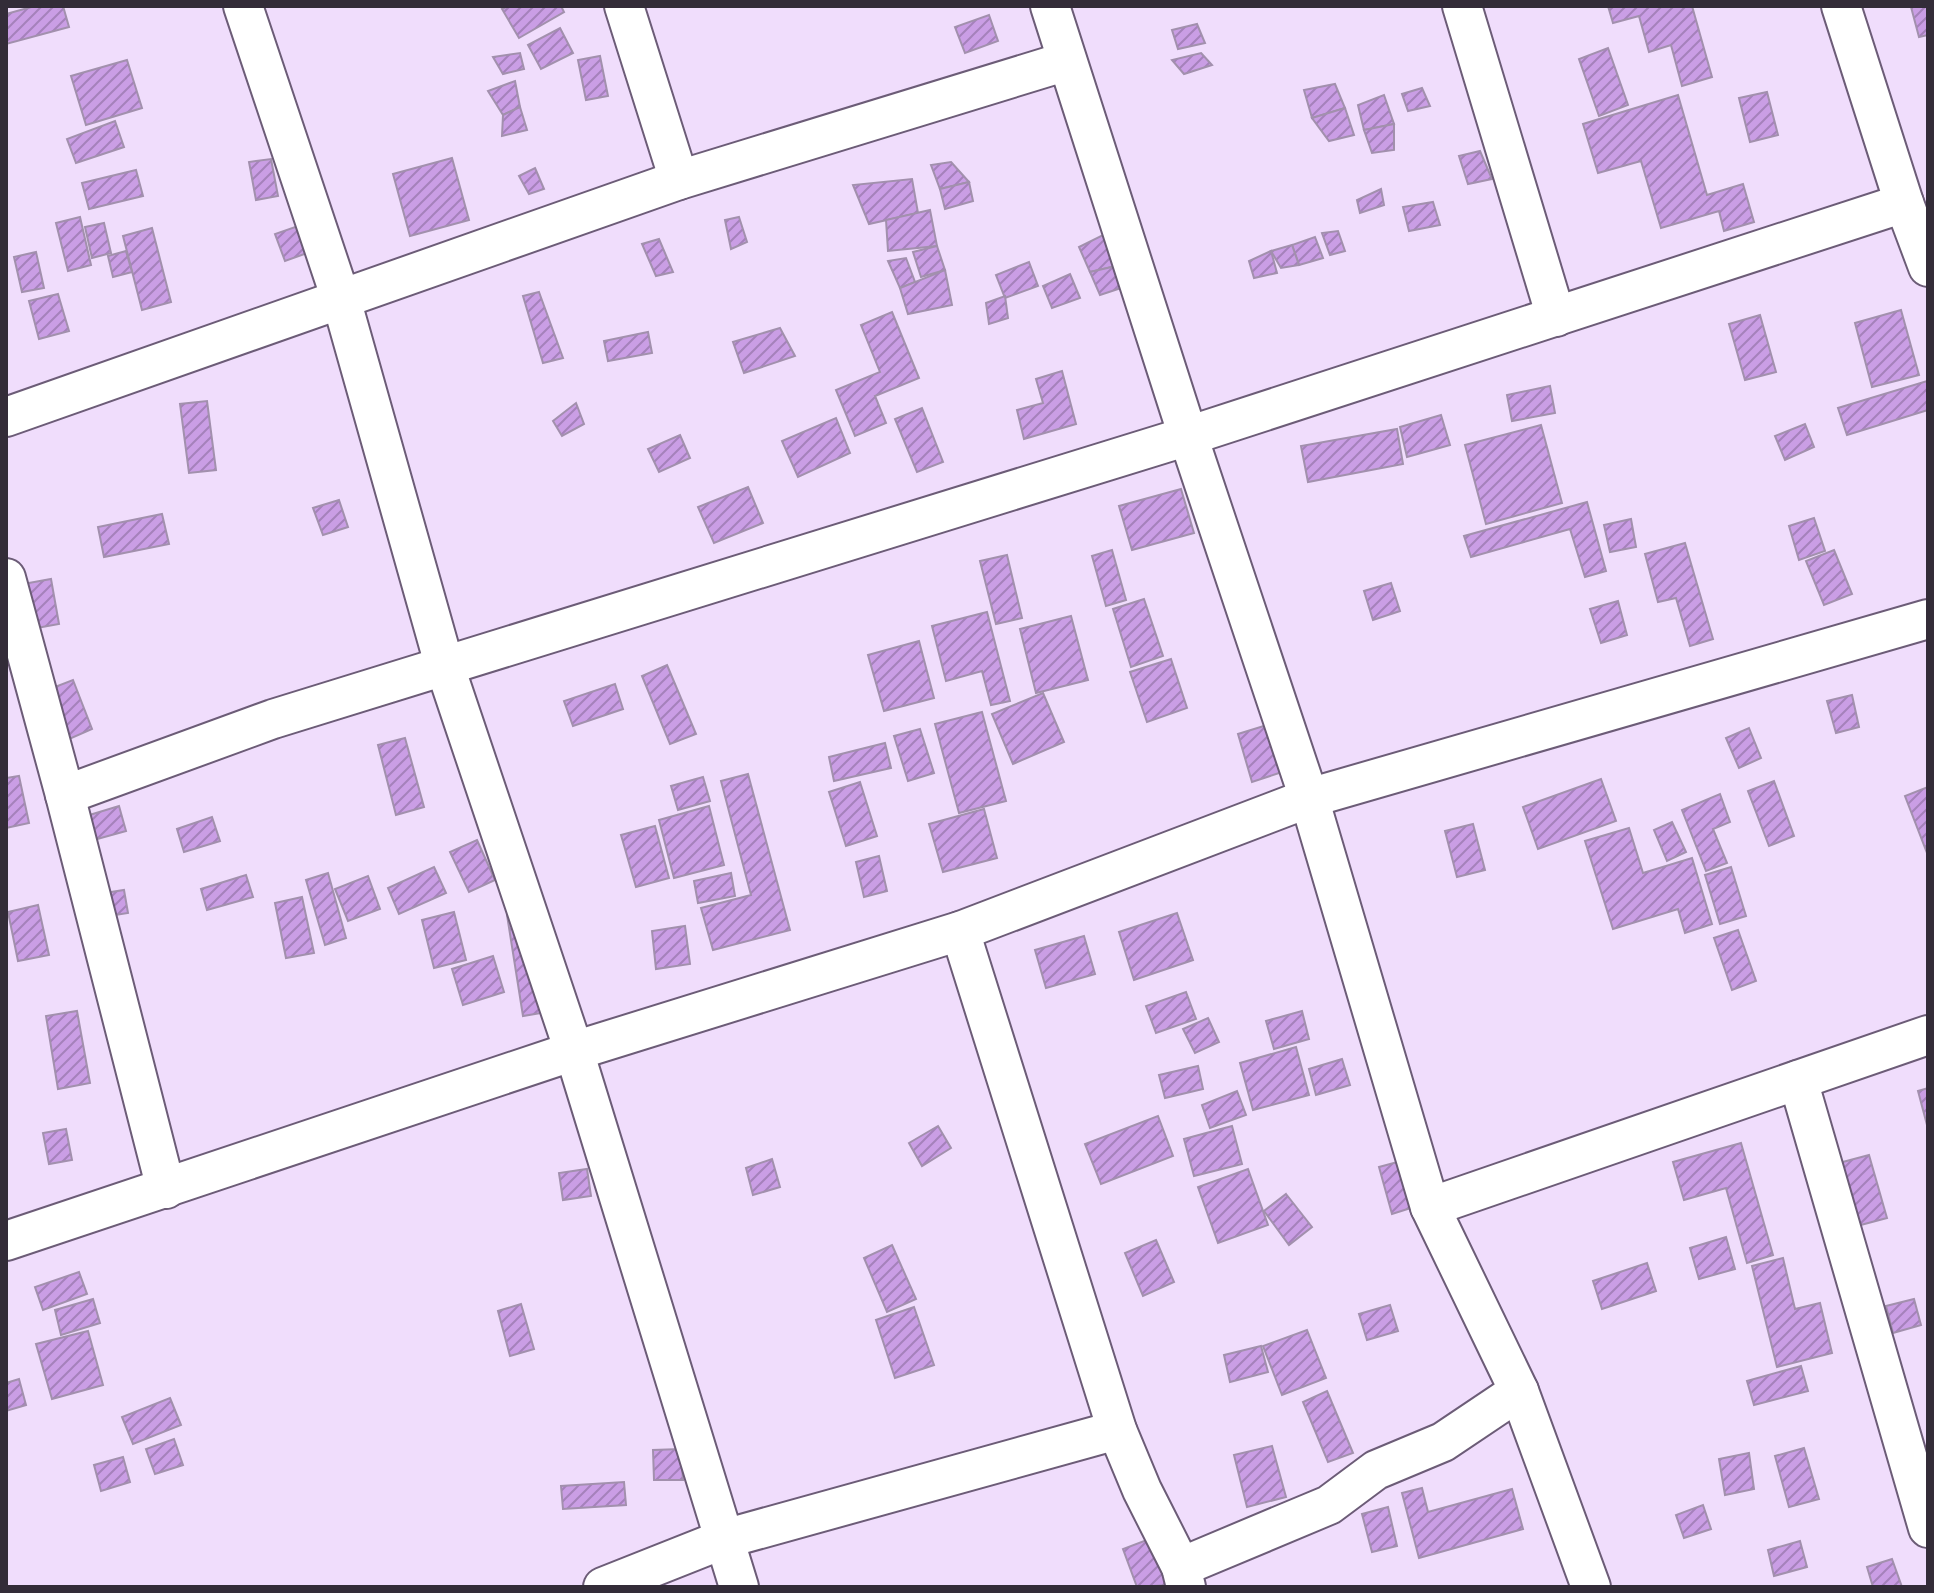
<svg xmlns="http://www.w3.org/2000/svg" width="1934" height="1593" font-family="'Exo 2',sans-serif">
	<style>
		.building { fill: url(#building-hatch); stroke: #a290ad; stroke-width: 2 }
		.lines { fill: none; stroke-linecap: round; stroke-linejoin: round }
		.street-casing { stroke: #6c5c77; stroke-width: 42 }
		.street { stroke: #fff; stroke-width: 38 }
	</style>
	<defs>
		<pattern id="building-hatch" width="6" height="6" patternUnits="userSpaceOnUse" patternTransform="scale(2)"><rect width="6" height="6" fill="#ca9ee5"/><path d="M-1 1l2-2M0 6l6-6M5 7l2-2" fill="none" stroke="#a581bb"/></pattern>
	</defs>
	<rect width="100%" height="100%" fill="#f0ddfc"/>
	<g class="building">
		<path d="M35 6H63L69 27 6 44V14Z"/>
		<path d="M508 6H561L564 12 519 38 502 9Z"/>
		<path d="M1608 6H1692L1712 77 1682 86 1671 45 1649 52 1639 16 1613 23Z"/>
		<path d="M1928 6V35L1919 37 1911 7Z"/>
		<path d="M989 15 998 41 965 53 955 27Z"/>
		<path d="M1197 24 1205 43 1178 49 1172 30Z"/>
		<path d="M560 28 573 53 541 69 528 45Z"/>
		<path d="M1608 48 1628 105 1599 116 1579 59Z"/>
		<path d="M520 53 524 69 503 74 493 57Z"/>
		<path d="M1201 53 1212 65 1184 74 1172 60Z"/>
		<path d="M600 56 608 96 586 100 578 60Z"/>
		<path d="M127 60 142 108 86 125 71 76Z"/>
		<path d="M515 81 520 107 503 115 488 91Z"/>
		<path d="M1335 84 1345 108 1312 118 1304 90Z"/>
		<path d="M1422 88 1430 106 1408 111 1402 94Z"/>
		<path d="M1767 92 1778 135 1750 142 1739 98Z"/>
		<path d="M1384 95 1394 124 1364 130 1358 105Z"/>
		<path d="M1678 95 1707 195 1743 184 1754 222 1724 231 1719 211 1661 228 1641 161 1598 173 1583 124Z"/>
		<path d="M520 107 527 130 502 136 503 115Z"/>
		<path d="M1345 108 1354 135 1329 141 1312 118Z"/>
		<path d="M115 121 124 147 76 163 67 139Z"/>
		<path d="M1394 124V150L1372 153 1364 130Z"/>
		<path d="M1480 151 1492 179 1468 184 1459 156Z"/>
		<path d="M452 158 469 220 410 236 393 174Z"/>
		<path d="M271 159 278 196 256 200 249 162Z"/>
		<path d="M951 162 969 182 940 189 931 165Z"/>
		<path d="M535 168 544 189 529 194 519 176Z"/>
		<path d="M136 170 143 196 89 209 82 183Z"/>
		<path d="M912 179 918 213 869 224 853 185Z"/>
		<path d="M969 182 973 201 945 209 940 189Z"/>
		<path d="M1381 189 1384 205 1360 213 1357 200Z"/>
		<path d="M1433 202 1440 225 1409 231 1403 207Z"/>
		<path d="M930 210 937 246 888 251 886 220Z"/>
		<path d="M80 217 91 265 68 271 56 223Z"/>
		<path d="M739 217 747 242 731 249 725 220Z"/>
		<path d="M104 223 111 253 92 258 85 227Z"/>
		<path d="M301 225 310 252 285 261 275 234Z"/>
		<path d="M152 228 171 302 142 310 123 236Z"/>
		<path d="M1338 231 1345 251 1330 255 1322 233Z"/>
		<path d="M1103 235 1116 266 1090 272 1079 247Z"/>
		<path d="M1315 237 1323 258 1299 265 1292 245Z"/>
		<path d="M659 239 673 272 656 276 642 244Z"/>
		<path d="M1292 245 1299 265 1281 268 1271 251Z"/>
		<path d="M937 246 945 270 921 277 913 252Z"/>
		<path d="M126 251 132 272 113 277 108 256Z"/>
		<path d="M1271 251 1277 273 1254 278 1249 261Z"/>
		<path d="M36 252 44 288 22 292 14 257Z"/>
		<path d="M906 258 915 282 900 288 888 261Z"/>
		<path d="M1029 262 1038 286 1005 298 996 275Z"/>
		<path d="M1116 266 1121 288 1100 295 1090 272Z"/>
		<path d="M945 270 952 305 908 314 900 288Z"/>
		<path d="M1070 274 1080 298 1052 308 1043 286Z"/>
		<path d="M539 292 563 358 543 363 523 296Z"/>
		<path d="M58 294 69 331 39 339 29 301Z"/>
		<path d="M1005 296 1008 318 989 324 986 303Z"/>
		<path d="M1901 310 1919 375 1872 387 1855 323Z"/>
		<path d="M892 312 919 378 875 396 886 423 855 436 836 390 880 372 861 325Z"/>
		<path d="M1760 315 1776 372 1745 380 1729 324Z"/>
		<path d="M780 328 795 356 744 373 733 342Z"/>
		<path d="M648 332 652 353 608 361 604 341Z"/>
		<path d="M1062 371 1076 424 1024 439 1017 410 1043 403 1036 379Z"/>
		<path d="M1927 381 1928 410 1847 435 1838 408Z"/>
		<path d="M1550 386 1555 413 1512 421 1507 395Z"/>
		<path d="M207 401 216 470 189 473 180 404Z"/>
		<path d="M576 403 584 424 562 436 553 421Z"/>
		<path d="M922 408 943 462 917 472 895 419Z"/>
		<path d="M1441 415 1450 445 1407 457 1400 427Z"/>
		<path d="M836 418 850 453 798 477 782 441Z"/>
		<path d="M1805 424 1814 447 1785 460 1775 436Z"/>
		<path d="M1541 425 1562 503 1486 524 1465 445Z"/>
		<path d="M1397 429 1403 464 1308 482 1301 446Z"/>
		<path d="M680 435 690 458 659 472 648 449Z"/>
		<path d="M748 487 763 523 714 543 698 507Z"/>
		<path d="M1181 489 1194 533 1132 550 1119 506Z"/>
		<path d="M339 500 348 527 323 535 313 508Z"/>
		<path d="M1587 502 1606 571 1585 577 1570 529 1471 557 1464 536Z"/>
		<path d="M162 514 169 544 104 557 98 527Z"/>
		<path d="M1814 518 1825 551 1799 560 1789 526Z"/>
		<path d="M1631 519 1636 547 1610 552 1604 525Z"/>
		<path d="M1685 543 1713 639 1690 646 1676 598 1658 602 1645 554Z"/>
		<path d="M1112 550 1126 600 1106 606 1092 556Z"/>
		<path d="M1834 550 1852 594 1824 605 1806 561Z"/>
		<path d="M1007 555 1022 618 996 624 980 561Z"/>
		<path d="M51 579 59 624 31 629 23 584Z"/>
		<path d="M1391 583 1400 611 1373 620 1364 591Z"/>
		<path d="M1144 599 1163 656 1131 667 1113 609Z"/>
		<path d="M1618 601 1627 635 1601 643 1590 609Z"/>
		<path d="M987 612 1010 701 991 705 982 671 946 681 932 626Z"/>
		<path d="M1071 616 1088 680 1036 693 1020 629Z"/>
		<path d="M919 641 934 698 884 711 868 655Z"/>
		<path d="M1171 659 1187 708 1147 722 1130 672Z"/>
		<path d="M667 665 696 734 670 744 642 676Z"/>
		<path d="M73 680 92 729 67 740 47 690Z"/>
		<path d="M615 684 623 709 573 726 564 701Z"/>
		<path d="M1043 693 1064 742 1013 764 992 714Z"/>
		<path d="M1852 695 1859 727 1836 733 1827 701Z"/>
		<path d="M982 712 1006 801 959 813 935 724Z"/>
		<path d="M1267 725 1282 772 1252 782 1238 734Z"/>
		<path d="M1749 728 1761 758 1739 768 1726 738Z"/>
		<path d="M920 729 934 773 908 781 894 736Z"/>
		<path d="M405 738 424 807 396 815 378 745Z"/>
		<path d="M885 743 891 768 834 781 829 757Z"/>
		<path d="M748 774 790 930 713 950 701 908 751 895 721 781Z"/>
		<path d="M19 776 29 823 6 828V778Z"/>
		<path d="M703 777 710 801 678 810 671 786Z"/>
		<path d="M1601 779 1616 821 1538 849 1523 807Z"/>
		<path d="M1774 781 1794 836 1769 846 1748 791Z"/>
		<path d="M860 782 877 836 846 846 829 792Z"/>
		<path d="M1928 787V852L1927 853 1905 796Z"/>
		<path d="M1720 794 1730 822 1713 829 1727 863 1706 871 1682 810Z"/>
		<path d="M119 806 126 831 90 841 83 817Z"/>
		<path d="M709 806 724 865 674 878 659 820Z"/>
		<path d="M984 809 997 858 943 872 929 824Z"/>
		<path d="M212 817 220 841 184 852 177 829Z"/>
		<path d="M1672 822 1686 852 1667 861 1654 830Z"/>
		<path d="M1473 824 1485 870 1457 877 1445 831Z"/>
		<path d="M655 826 669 878 636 887 621 835Z"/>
		<path d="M1629 828 1643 873 1692 858 1712 924 1685 933 1678 909 1613 929 1585 841Z"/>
		<path d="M477 840 495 880 469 892 450 852Z"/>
		<path d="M879 856 887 891 864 897 856 862Z"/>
		<path d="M434 867 446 893 399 914 388 888Z"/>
		<path d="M1731 867 1746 916 1720 924 1705 875Z"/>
		<path d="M328 873 346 938 325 945 306 880Z"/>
		<path d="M731 873 735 896 698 903 694 881Z"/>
		<path d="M246 875 253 897 207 910 201 889Z"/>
		<path d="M368 876 380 909 348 921 335 889Z"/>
		<path d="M124 890 128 913 96 918 92 895Z"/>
		<path d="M302 897 314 953 286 958 275 903Z"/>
		<path d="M38 905 49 955 18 961 8 912Z"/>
		<path d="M531 911 547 1012 523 1016 507 915Z"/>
		<path d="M454 912 466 960 434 968 422 920Z"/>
		<path d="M1177 913 1193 960 1134 980 1119 932Z"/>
		<path d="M685 926 690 964 656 969 652 931Z"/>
		<path d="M1738 930 1756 981 1732 990 1714 938Z"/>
		<path d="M1084 936 1095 974 1046 988 1035 950Z"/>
		<path d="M493 956 504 992 463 1005 452 969Z"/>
		<path d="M1186 992 1196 1019 1156 1033 1146 1006Z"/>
		<path d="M77 1011 90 1083 58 1089 46 1016Z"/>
		<path d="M1302 1011 1309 1039 1274 1049 1266 1021Z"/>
		<path d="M1208 1018 1219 1042 1195 1053 1183 1029Z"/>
		<path d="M1296 1047 1309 1095 1253 1110 1240 1063Z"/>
		<path d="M1342 1059 1350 1085 1316 1095 1309 1069Z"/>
		<path d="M1198 1066 1203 1089 1165 1098 1159 1075Z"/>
		<path d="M1928 1088V1125H1927L1918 1091Z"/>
		<path d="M1237 1091 1246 1115 1210 1128 1202 1105Z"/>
		<path d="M1158 1116 1173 1156 1101 1184 1085 1144Z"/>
		<path d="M938 1126 951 1148 922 1166 909 1143Z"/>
		<path d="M1232 1126 1242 1164 1194 1176 1184 1139Z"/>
		<path d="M66 1129 72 1160 49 1164 43 1133Z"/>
		<path d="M1741 1143 1773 1255 1747 1263 1726 1188 1684 1200 1673 1162Z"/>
		<path d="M1869 1155 1887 1218 1857 1226 1839 1163Z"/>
		<path d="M772 1159 780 1187 753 1195 746 1168Z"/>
		<path d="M1405 1160 1417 1206 1392 1214 1379 1167Z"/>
		<path d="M587 1169 591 1196 563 1200 559 1173Z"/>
		<path d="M1248 1169 1268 1225 1218 1243 1198 1187Z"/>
		<path d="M1286 1194 1312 1227 1289 1245 1264 1211Z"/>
		<path d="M1726 1237 1735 1269 1699 1279 1690 1248Z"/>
		<path d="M1156 1240 1174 1282 1143 1296 1125 1253Z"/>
		<path d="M892 1245 916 1299 887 1312 864 1258Z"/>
		<path d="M1783 1258 1795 1309 1820 1303 1832 1353 1777 1367 1752 1266Z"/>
		<path d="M1647 1263 1656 1291 1602 1309 1593 1281Z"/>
		<path d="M79 1272 87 1294 43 1310 35 1287Z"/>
		<path d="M93 1299 100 1323 61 1335 55 1310Z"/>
		<path d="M1914 1299 1921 1325 1893 1333 1886 1306Z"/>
		<path d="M521 1304 534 1349 510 1356 498 1311Z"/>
		<path d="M1390 1305 1398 1331 1367 1340 1359 1314Z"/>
		<path d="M914 1307 934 1365 895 1378 876 1320Z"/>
		<path d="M1307 1330 1326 1378 1282 1395 1263 1346Z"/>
		<path d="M88 1331 103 1385 52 1399 36 1344Z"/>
		<path d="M1261 1346 1268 1372 1230 1382 1224 1355Z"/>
		<path d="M1801 1366 1808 1391 1754 1405 1747 1381Z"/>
		<path d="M19 1379 26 1405 6 1411V1383Z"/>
		<path d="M1327 1391 1353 1453 1328 1462 1303 1402Z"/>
		<path d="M170 1398 181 1425 133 1444 122 1417Z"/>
		<path d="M174 1439 183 1465 155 1474 146 1449Z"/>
		<path d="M1272 1446 1286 1497 1247 1507 1234 1455Z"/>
		<path d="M1804 1448 1819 1499 1789 1507 1775 1456Z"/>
		<path d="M681 1449 683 1480H654L653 1450Z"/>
		<path d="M1749 1453 1754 1489 1725 1495 1719 1459Z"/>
		<path d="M123 1457 130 1482 101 1491 94 1465Z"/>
		<path d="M624 1482 626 1505 563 1509 561 1486Z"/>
		<path d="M1422 1488 1428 1512 1512 1489 1523 1529 1419 1558 1402 1493Z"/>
		<path d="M1703 1505 1711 1529 1684 1538 1676 1515Z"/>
		<path d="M1388 1507 1397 1546 1372 1552 1362 1514Z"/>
		<path d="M1152 1538 1170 1585 1137 1587 1123 1549Z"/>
		<path d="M1800 1541 1807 1567 1774 1576 1768 1550Z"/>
		<path d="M1892 1559 1902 1587H1873L1867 1567Z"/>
	</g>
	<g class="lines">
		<defs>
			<g id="street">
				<path d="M243 6 341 299 444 664 574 1051 739 1587"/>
				<path d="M624 6 679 180"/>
				<path d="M1050 6 1188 436 1309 798 1430 1207 1519 1391 1591 1587"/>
				<path d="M1462 6 1556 317"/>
				<path d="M1841 6 1904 203 1928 267"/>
				<path d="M6 417 679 180 1067 61"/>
				<path d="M6 578 65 795 166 1189"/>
				<path d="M65 795 273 719 1188 436 1904 203"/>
				<path d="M960 931 1117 1430 1142 1490 1181 1567 1186 1587"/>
				<path d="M1798 1080 1928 1528"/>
				<path d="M1430 1207 1928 1035"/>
				<path d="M6 1241 574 1051 960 931 1309 798 1928 619"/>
				<path d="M1181 1567 1329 1505 1376 1470 1443 1442 1519 1391"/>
				<path d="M603 1587 724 1539 1117 1430"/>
			</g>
		</defs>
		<use href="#street" class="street-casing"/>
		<use href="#street" class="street"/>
	</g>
	<rect width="1934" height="1593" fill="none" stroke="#332c38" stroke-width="16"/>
</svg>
